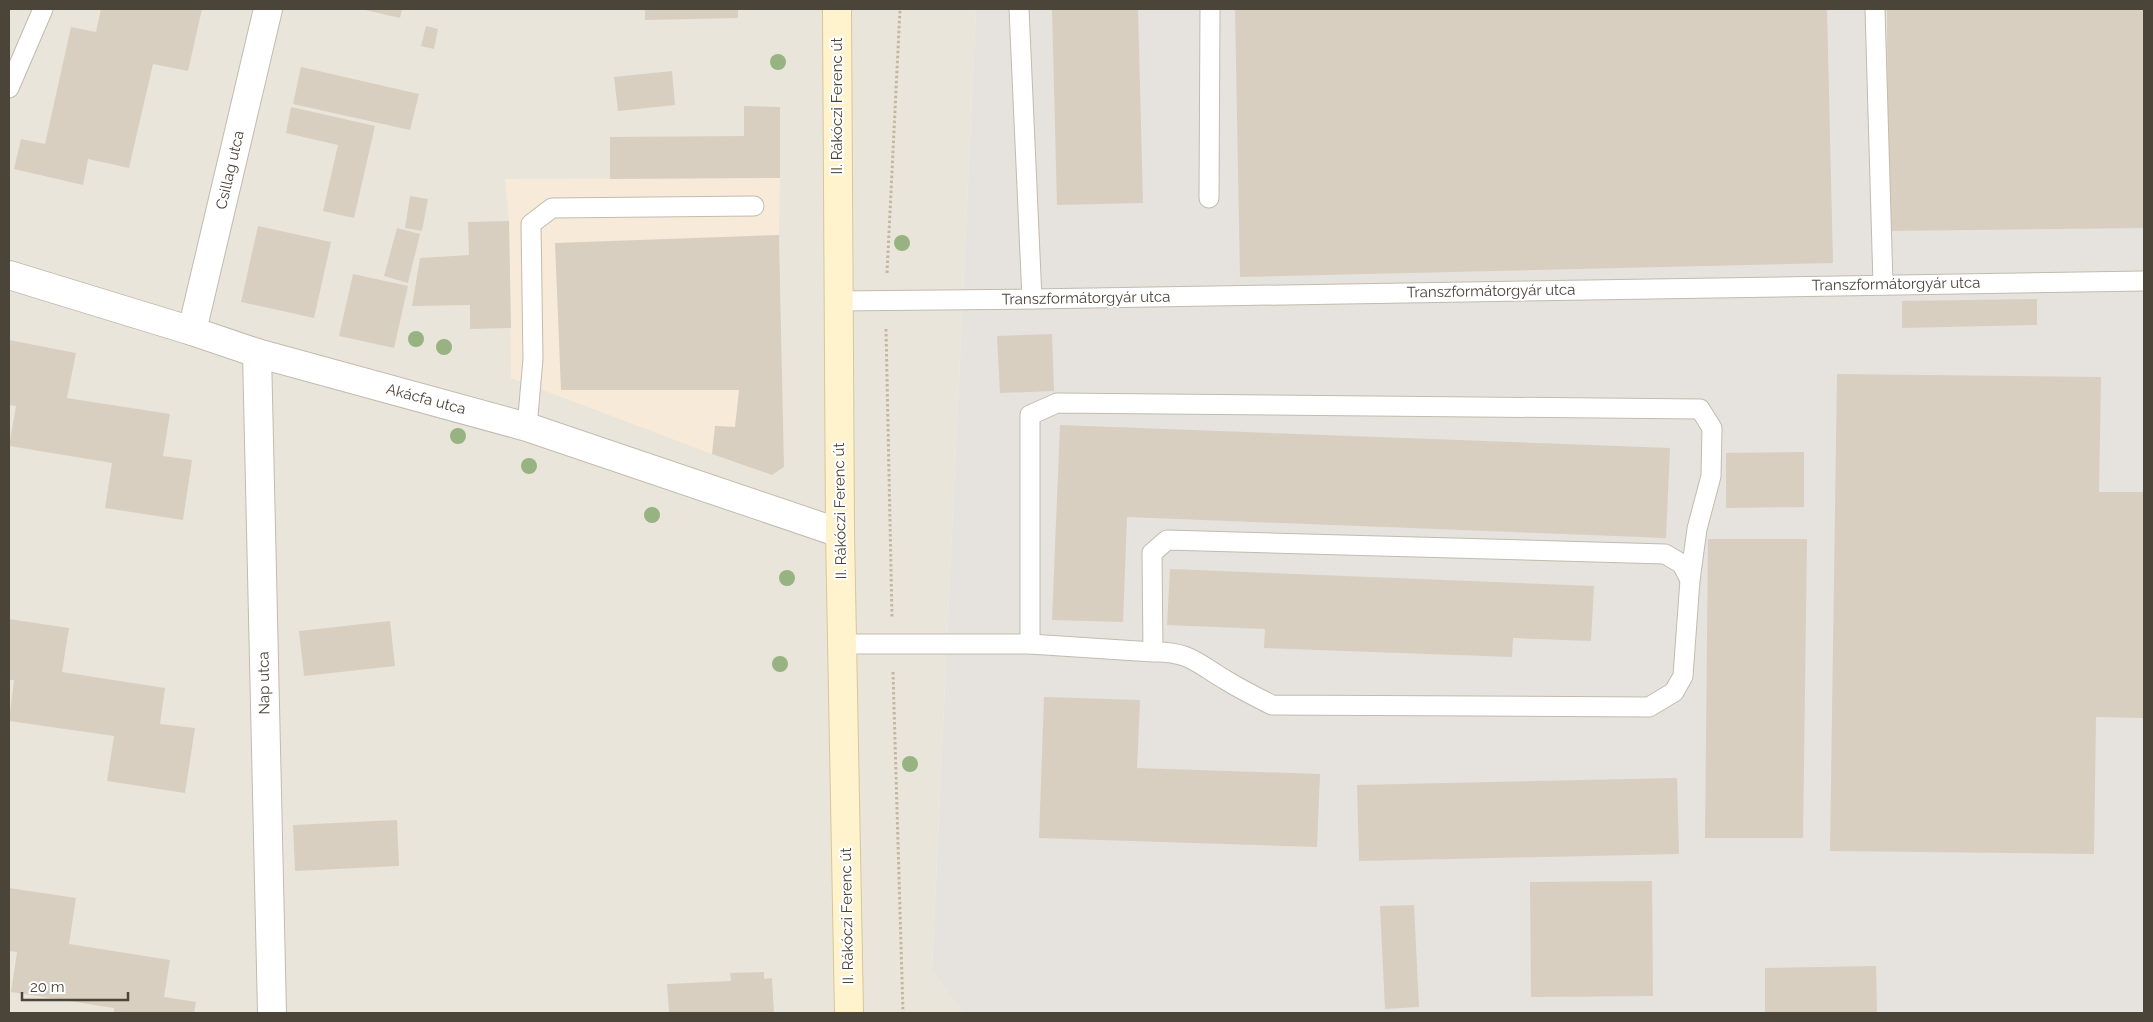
<svg xmlns="http://www.w3.org/2000/svg" width="2153" height="1022" font-family="Raleway,sans-serif">
	<style>
		.residential { fill: #eae5da }
		.commercial { fill: #f7ead8 }
		.industrial { fill: #e6e2dd }
		.building { fill: #d8cfc1 }
		.lines { fill: none; stroke-linecap: round; stroke-linejoin: round }
		.lane-casing { stroke: #c2bbae; stroke-width: 21 }
		.street-casing { stroke: #c2bbae; stroke-width: 30 }
		.secondary-casing { stroke: #d6c79b; stroke-width: 30 }
		.path { stroke: #c4b79f; stroke-width: 3; stroke-dasharray: 2.5 2.5; stroke-linecap: butt }
		.lane { stroke: #fff; stroke-width: 19 }
		.street { stroke: #fff; stroke-width: 28 }
		.secondary { stroke: #fff3cd; stroke-width: 28 }
		.tree { fill: #97b381 }
		.labels { text-anchor: middle; stroke-width: 4; stroke-linejoin: round; paint-order: stroke }
		.street-label { font-size: 15px; fill: #4b4439; stroke: #fff }
	</style>
	<rect width="100%" height="100%" fill="#f6f3ec"/>
	<path class="residential" d="M9 9H976L932 968 963 1013H9Z"/>
	<path class="commercial" d="M780 178 779 235 784 467 772 475 712 454 511 378 509 221 505 179Z"/>
	<path class="industrial" d="M976 9H2144V1013H963L932 969Z"/>
	<g class="building">
		<path d="M101 9H202L188 71 153 64 129 168 88 159 83 185 14 169 21 139 45 144 71 27 96 32Z"/>
		<path d="M361 9H402L400 18Z"/>
		<path d="M645 9H738V18L645 20Z"/>
		<path d="M1052 9H1138L1143 203 1057 205Z"/>
		<path d="M1235 9H1827L1833 263 1240 277Z"/>
		<path d="M1887 9H2144V228L1888 231Z"/>
		<path d="M426 26 438 29 434 49 421 46Z"/>
		<path d="M301 67 419 94 410 130 293 104Z"/>
		<path d="M672 71 675 105 618 111 614 77Z"/>
		<path d="M744 106 780 107V178L610 179V137L744 136Z"/>
		<path d="M291 107 375 126 354 218 323 211 338 145 286 133Z"/>
		<path d="M410 196 428 199 422 231 405 228Z"/>
		<path d="M509 221 511 328 470 329V305L412 306 420 258 469 255 468 222Z"/>
		<path d="M258 226 331 242 314 318 241 302Z"/>
		<path d="M397 228 420 234 408 283 384 276Z"/>
		<path d="M779 235 784 467 772 475 712 454 715 426 735 427 739 390H561L555 243Z"/>
		<path d="M353 274 408 286 394 348 339 336Z"/>
		<path d="M2037 299V325L1902 328V301Z"/>
		<path d="M1052 334 1054 391 1000 393 997 336Z"/>
		<path d="M9 340 76 353 67 398 170 414 163 456 192 460 183 520 105 508 112 463 9 446 16 406 9 405Z"/>
		<path d="M1837 374 2101 377 2099 492H2144V718L2096 717 2094 854 1830 851Z"/>
		<path d="M1060 425 1670 448 1666 538 1127 517 1123 622 1052 620Z"/>
		<path d="M1804 452V507L1726 508V453Z"/>
		<path d="M1708 539H1807L1803 838H1705Z"/>
		<path d="M1170 569 1594 586 1591 641 1513 638 1512 657 1264 648 1265 629 1167 625Z"/>
		<path d="M9 619 69 628 62 672 165 688 160 724 195 728 185 793 107 781 114 736 9 721 14 680H9Z"/>
		<path d="M390 621 395 666 304 676 299 631Z"/>
		<path d="M1044 697 1140 700 1137 768 1320 774 1317 847 1039 838Z"/>
		<path d="M1677 778 1679 854 1359 861 1357 785Z"/>
		<path d="M397 820 399 866 295 871 293 825Z"/>
		<path d="M1652 881 1653 996 1531 997 1530 882Z"/>
		<path d="M9 888 76 898 69 944 170 960 164 997 196 1002 194 1013H114V1008L11 992 17 952 9 951Z"/>
		<path d="M1414 905 1419 1007 1385 1009 1380 906Z"/>
		<path d="M1876 966 1877 1013H1765V968Z"/>
		<path d="M764 972V979L772 978 774 1013H669L667 984 731 981 730 973Z"/>
	</g>
	<g class="lines">
		<defs>
			<g id="lane">
				<path d="M1019 9 1032 299"/>
				<path d="M1875 9 1883 284"/>
				<path d="M9 88 43 9"/>
				<path d="M1209 198 1210 9"/>
				<path d="M837 301 1032 299 2144 281"/>
				<path d="M527 427 533 359 531 224 552 208 754 206"/>
				<path d="M841 644H1030L1153 652C1188 651 1197 663 1224 679 1240 689 1256 697 1272 705L1649 707 1674 692 1683 676 1690 580 1682 564 1665 554 1167 540 1152 553 1153 652"/>
				<path d="M1030 644V415L1057 403 1700 409 1712 428 1711 476 1697 529 1690 580"/>
			</g>
			<g id="street">
				<path d="M9 275 192 331 257 353 527 427 840 533"/>
				<path d="M192 331 268 9"/>
				<path d="M257 353 272 1013"/>
			</g>
			<path id="secondary" d="M837 9 840 533 849 1013"/>
		</defs>
		<use href="#lane" class="lane-casing"/>
		<use href="#street" class="street-casing"/>
		<use href="#secondary" class="secondary-casing"/>
		<g class="path">
			<path d="M887 273 900 9"/>
			<path d="M886 329 892 618"/>
			<path d="M893 672 903 1013"/>
		</g>
		<use href="#lane" class="lane"/>
		<use href="#street" class="street"/>
		<use href="#secondary" class="secondary"/>
	</g>
	<g class="tree">
		<circle cx="778" cy="62" r="8"/>
		<circle cx="902" cy="243" r="8"/>
		<circle cx="416" cy="339" r="8"/>
		<circle cx="444" cy="347" r="8"/>
		<circle cx="458" cy="436" r="8"/>
		<circle cx="529" cy="466" r="8"/>
		<circle cx="652" cy="515" r="8"/>
		<circle cx="787" cy="578" r="8"/>
		<circle cx="780" cy="664" r="8"/>
		<circle cx="910" cy="764" r="8"/>
	</g>
	<g class="labels">
		<g class="street-label">
			<text transform="translate(837 106) rotate(-90)" y="5">II. Rákóczi Ferenc út</text>
			<text transform="translate(230 170) rotate(-77)" y="5">Csillag utca</text>
			<text transform="translate(1896 284) rotate(-1)" y="5">Transzformátorgyár utca</text>
			<text transform="translate(1491 291) rotate(-1)" y="5">Transzformátorgyár utca</text>
			<text transform="translate(1086 298) rotate(-1)" y="5">Transzformátorgyár utca</text>
			<text transform="translate(426 399) rotate(15)" y="5">Akácfa utca</text>
			<text transform="translate(840 511) rotate(-91)" y="5">II. Rákóczi Ferenc út</text>
			<text transform="translate(264 683) rotate(-91)" y="5">Nap utca</text>
			<text transform="translate(847 916) rotate(-91)" y="5">II. Rákóczi Ferenc út</text>
		</g>
	</g>
	<rect width="2153" height="1022" fill="none" stroke="#4b4439" stroke-width="20"/>
	<path d="M22 992v8h106v-8" fill="none" stroke="#4b4439" stroke-width="2.5"/>
	<text x="30" y="992" font-size="15" fill="#4b4439" stroke="#ffffff" stroke-width="4" paint-order="stroke">20 m</text>
</svg>
